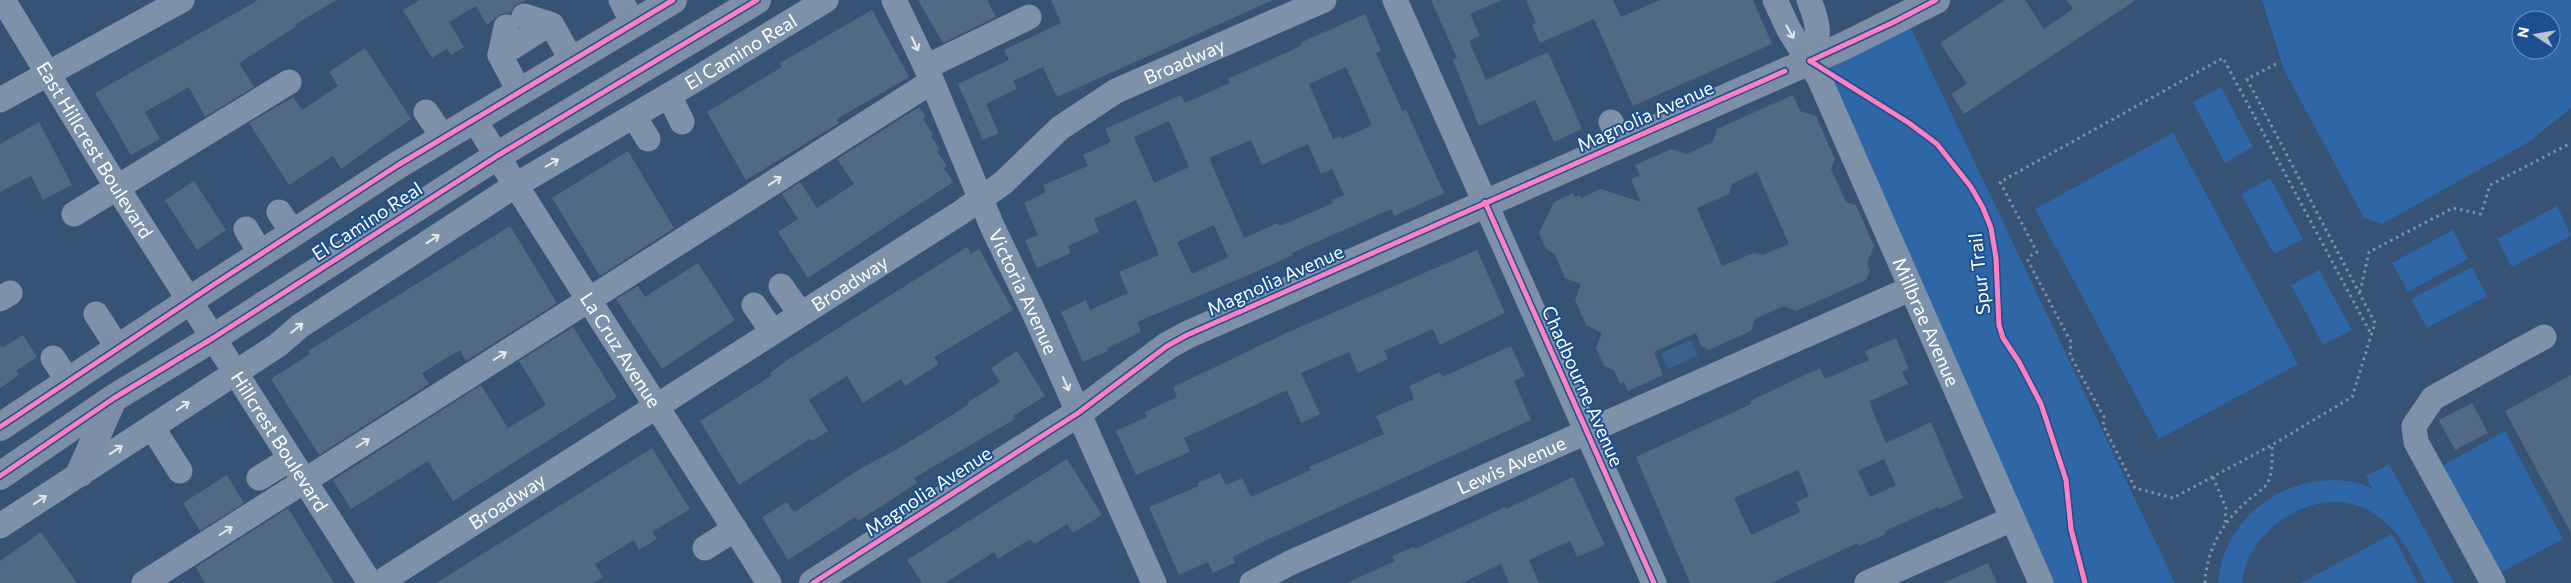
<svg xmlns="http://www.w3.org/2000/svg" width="2571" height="583" font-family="Commissioner,sans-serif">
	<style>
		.green { fill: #2f66a5; fill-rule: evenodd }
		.water { fill: #3b618d }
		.building { fill: #526984; fill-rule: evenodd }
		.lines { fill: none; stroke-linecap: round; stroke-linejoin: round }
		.path { stroke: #7d92a8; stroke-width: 3; stroke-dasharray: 2.5 4; stroke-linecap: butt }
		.minor { stroke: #7d92a8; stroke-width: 25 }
		.major { stroke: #7d8ea7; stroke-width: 28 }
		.cycleway-casing { stroke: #1b4f8f; stroke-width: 8 }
		.cycleway { stroke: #ff80c0; stroke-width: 5 }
		.oneway { stroke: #e5e9ee }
		.labels { text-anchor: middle; stroke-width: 4; stroke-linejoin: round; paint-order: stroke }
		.street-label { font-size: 19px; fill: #fff; stroke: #1b4f8f }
	</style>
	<rect width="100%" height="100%" fill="#365274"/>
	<g class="green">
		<path d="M2262 0H2571V108L2529 142 2382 224 2364 218 2284 70ZM2521 20H2551V50H2521Z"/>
		<path d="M1905 16 2175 583H2041L1810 61Z"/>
		<path d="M2221 87 2253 147 2225 163 2193 102Z"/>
		<path d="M2173 133 2298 364 2159 439 2035 209Z"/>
		<path d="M2270 178 2303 239 2274 254 2241 194Z"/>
		<path d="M2557 206 2571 236 2512 267 2497 239Z"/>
		<path d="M2453 230 2468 259 2408 292 2392 263Z"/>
		<path d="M2472 267 2487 296 2427 328 2411 299Z"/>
		<path d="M2319 270 2352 330 2323 345 2291 285Z"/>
		<path d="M2505 431 2563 539 2498 574 2440 467Z"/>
		<path d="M2389 464 2454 583H2426C2411 555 2399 529 2371 512 2320 481 2247 528 2242 583H2218C2222 523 2277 478 2337 480 2350 481 2363 482 2373 490L2366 476Z"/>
		<path d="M2392 534 2418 583H2301Z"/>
	</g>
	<path class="water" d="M1691 340 1698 356 1668 369 1661 353Z"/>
	<g class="building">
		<path d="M258 0H337L296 24 297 26 239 63 254 87 205 117 189 87 145 112 160 139 131 155 95 93Z"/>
		<path d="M420 0H527L515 5 510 13 501 14 487 25 476 6 449 22 464 47 451 55 447 49 432 58 403 10Z"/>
		<path d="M918 0H987L996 17 943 43Z"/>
		<path d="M1051 0H1273L1057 97 1043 67 1013 81 1017 89 986 104 999 133 983 140 958 84 1009 60 1004 50 1061 23Z"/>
		<path d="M1431 0H1502L1470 14 1480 36 1469 41 1486 80 1548 52 1582 129 1554 142 1535 100 1479 126 1453 60 1457 58Z"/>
		<path d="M1526 0H1613L1621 17 1660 0H1753L1772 44 1633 106 1594 19 1540 43 1532 25 1536 23Z"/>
		<path d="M2005 0H2025L2044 29 2073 9 2066 0H2136L1964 114 1951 94 1967 84 1940 43Z"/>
		<path d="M872 10 909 77 837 119 839 123 746 180 707 112 782 67 780 63Z"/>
		<path d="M1365 14 1381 51 1376 53 1403 112 1406 110 1444 193 1394 216 1391 209 1292 253 1293 255 1258 271 1137 322 1141 332 1107 348 1108 351 1083 362 1061 312 1086 300 1090 310 1128 293 1119 272 1159 255 1136 200 1094 219 1099 232 1068 246 1071 253 1037 268 1025 240 1038 235 1024 203 1046 192 1043 185 1088 166 1083 155 1111 142 1105 129 1181 95 1185 103 1230 83 1228 79 1301 46 1300 43ZM1346 67 1372 125 1342 139 1340 136 1333 139 1309 84ZM1169 121 1189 167 1154 183 1134 137ZM1251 140 1262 165 1308 144 1321 174 1332 169 1344 195 1332 200 1333 203 1280 226 1278 223 1244 238 1209 158ZM1214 225 1228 257 1192 274 1177 242Z"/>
		<path d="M365 48 411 119 341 169 333 156 289 185 249 123 293 97 302 110 338 86 329 72Z"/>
		<path d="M1793 95 1800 111 1816 116 1835 159 1831 169 1846 202 1856 205 1874 246 1867 264 1870 271 1866 280 1796 311 1784 306 1755 319 1751 331 1709 350 1701 346 1696 333 1654 352 1663 375 1628 391 1624 382 1620 384 1614 370 1604 366 1596 348 1602 333 1586 325 1575 300 1581 284 1565 278 1554 253 1546 249 1539 233 1554 202 1573 193 1575 197 1580 195 1581 198 1601 189 1641 202 1631 179 1640 175 1635 165 1671 149 1687 154 1713 142 1717 129ZM1757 172 1789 244 1763 255 1754 253 1722 266 1697 208 1729 194 1732 184Z"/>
		<path d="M919 107 926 117 923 119 933 134 931 136 940 150 937 151 947 166 944 168 953 182 808 278 778 232 798 219 782 194 800 182 817 208 854 184 837 159Z"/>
		<path d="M39 122 72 185 43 200 31 176 0 192V144Z"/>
		<path d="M628 151 674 228 600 276 552 198Z"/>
		<path d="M194 181 226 230 197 250 165 200Z"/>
		<path d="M510 226 557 303 466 361 460 350 422 373 429 384 319 455 271 379 310 354 308 351Z"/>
		<path d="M967 247 971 254 979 249 1013 310 934 357 939 364 905 386 901 379 863 403 847 376 809 400 828 431 812 441 810 439 739 485 700 421 771 376 770 373 786 361Z"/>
		<path d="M1477 250 1505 313 1440 345 1433 329 1384 351 1388 359 1358 373 1349 352 1301 373 1320 414 1301 423 1287 390 1184 438 1190 452 1136 475 1116 431 1147 417 1145 412 1177 397 1173 387 1284 334Z"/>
		<path d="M698 263 735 320 662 369 616 299 638 286 645 297Z"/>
		<path d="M573 327 617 397 453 501 428 461 351 509 333 480 481 385 508 428 546 405 519 361Z"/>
		<path d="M23 335 37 357 16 371 19 375 0 388V344L2 348Z"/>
		<path d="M1896 338 1909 369 1902 372 1908 384 1870 401 1872 409 1886 443 1931 422 1963 498 1939 509 1938 507 1885 531 1886 534 1859 546 1858 543 1771 583H1690L1636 457 1751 404 1750 401 1820 368 1825 379 1869 360 1865 351ZM1884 459 1896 485 1870 497 1858 471ZM1798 470 1809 496 1796 502 1800 512 1751 535 1734 498Z"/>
		<path d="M1511 346 1525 376 1514 381 1531 420 1269 539 1233 557 1235 563 1213 573 1208 562 1179 575 1149 507 1199 486 1198 483 1220 473 1226 485 1242 478 1251 497 1311 470 1309 467 1384 434 1376 416 1414 399 1409 386 1440 372 1442 377Z"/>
		<path d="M1017 351 1045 396 1013 416 1015 419 914 478 917 483 885 504 858 521 855 517 788 560 762 517 787 502 794 512 863 467 896 450 968 405 967 403 1000 382 991 368Z"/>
		<path d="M2571 375V533L2505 411Z"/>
		<path d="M2472 403 2488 433 2455 450 2439 420Z"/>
		<path d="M652 448 690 509 652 532 657 539 639 550 634 540 595 564 603 577 592 583H436Z"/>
		<path d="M1067 459 1102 515 1073 533 1067 524 1034 544 1030 539 998 559 994 552 945 583H922L907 560Z"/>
		<path d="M227 475 244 503 200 531 183 503Z"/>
		<path d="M1573 477 1605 545 1577 557 1570 541 1529 560 1539 583H1509L1501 564 1462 583H1347L1395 561 1392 556 1414 547 1415 549 1505 507 1506 509Z"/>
		<path d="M288 508 334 583H205L196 567Z"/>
		<path d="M41 532 77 583H0V561Z"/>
		<path d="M1988 563 1997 583H1943Z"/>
	</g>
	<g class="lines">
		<g class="path">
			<path d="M2276 64 2247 79 2375 323 2352 397 2272 445 2173 498 2135 488 2103 425 2104 417 2070 355 2071 342 2028 261 2029 257 2037 252 2000 182 2223 58 2371 334"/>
			<path d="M2360 292 2369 252 2453 208 2481 214 2490 185 2571 143"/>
			<path d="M2213 477 2226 508 2225 523"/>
			<path d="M2205 583C2206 552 2222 523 2245 503 2252 496 2263 491 2268 482 2273 472 2272 456 2272 445"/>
		</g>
		<g class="minor">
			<path id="s1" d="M3 0 118 189 370 583"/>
			<path d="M621 0 633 24"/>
			<path id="s2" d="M894 0 926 67 992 226 1035 315 1154 583"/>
			<path d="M1395 0 1654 583"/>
			<path id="s3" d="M1775 0 1789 30 1819 78 2041 583"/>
			<path d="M1809 0C1820 27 1820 35 1810 61"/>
			<path d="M524 16 552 25 572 61"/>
			<path d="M506 27 500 55 519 91"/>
			<path d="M500 55 549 24"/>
			<path d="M926 67 1029 17"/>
			<path d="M669 95 682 122"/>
			<path d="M0 100 182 0"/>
			<path d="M426 112 443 137"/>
			<path d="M634 116 648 139"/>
			<path id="s4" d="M473 118 769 583"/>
			<path d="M1611 122 1621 142"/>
			<path d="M279 212 293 233"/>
			<path d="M74 214 289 82"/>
			<path d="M246 229 261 254"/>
			<path d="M781 286 800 313"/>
			<path d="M0 299 10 293"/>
			<path d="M754 305 772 331"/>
			<path d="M96 314 118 348"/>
			<path d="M53 358 68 381"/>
			<path d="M152 427 180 471"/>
			<path d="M259 478 290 459"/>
			<path id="s5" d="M0 526 278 345 300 326 516 185 693 81 826 0"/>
			<path d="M705 548 735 529"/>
			<path d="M144 583 931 82"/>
			<path id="s6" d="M379 583 960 213 1003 183 1060 128 1116 91 1324 0"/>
			<path id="s7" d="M1252 583 1290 563 1910 289"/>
			<path d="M1867 583 2012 519"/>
			<path d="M2493 583 2416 442 2414 426 2433 398 2544 337"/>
		</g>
		<g class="major">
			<path d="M0 427 213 285 398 165 673 0"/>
			<path d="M80 473 113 399"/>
			<path d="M0 476 114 398 213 338 497 156 757 0"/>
			<path d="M813 583 1078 413 1167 346 1187 335 1844 46 1936 0"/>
		</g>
		<defs>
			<g id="cycleway">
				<path d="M1810 61 1909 123 1937 144 1971 187 1983 208 1991 228 1996 258 1999 325 2003 338 2019 362 2041 404 2066 480 2071 529 2085 583"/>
				<path d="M1810 61 1894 22 1936 0"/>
				<path d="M1485 202 1654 583"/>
				<path d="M0 427 213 285 398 165 673 0"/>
				<path d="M0 476 114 398 213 338 497 156 757 0"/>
				<path d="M813 583 1078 413 1167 346 1187 335 1785 71"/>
			</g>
		</defs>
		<use href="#cycleway" class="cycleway-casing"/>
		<use href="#cycleway" class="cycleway"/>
	</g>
	<defs><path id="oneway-shaft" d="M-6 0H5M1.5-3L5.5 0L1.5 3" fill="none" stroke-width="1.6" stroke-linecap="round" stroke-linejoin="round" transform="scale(1.25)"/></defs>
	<g class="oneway">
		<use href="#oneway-shaft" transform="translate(1790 32) rotate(60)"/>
		<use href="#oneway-shaft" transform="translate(915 44) rotate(65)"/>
		<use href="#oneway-shaft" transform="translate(552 163) rotate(-30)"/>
		<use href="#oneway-shaft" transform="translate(775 181) rotate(-33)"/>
		<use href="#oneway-shaft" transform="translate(433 239) rotate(-33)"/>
		<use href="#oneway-shaft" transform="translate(297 328) rotate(-39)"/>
		<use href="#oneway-shaft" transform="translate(500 356) rotate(-32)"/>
		<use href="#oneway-shaft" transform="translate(1066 384) rotate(66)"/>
		<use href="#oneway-shaft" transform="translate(183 406) rotate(-33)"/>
		<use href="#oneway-shaft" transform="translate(363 443) rotate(-32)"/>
		<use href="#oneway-shaft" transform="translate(116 450) rotate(-33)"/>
		<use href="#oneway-shaft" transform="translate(40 500) rotate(-33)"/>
		<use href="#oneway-shaft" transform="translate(226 531) rotate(-32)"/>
	</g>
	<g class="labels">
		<g class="street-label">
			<text dy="7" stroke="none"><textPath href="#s5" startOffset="880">El Camino Real</textPath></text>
			<text dy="7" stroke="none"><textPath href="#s6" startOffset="962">Broadway</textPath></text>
			<text transform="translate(1645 116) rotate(-24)" y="7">Magnolia Avenue</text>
			<text dy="7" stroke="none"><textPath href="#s1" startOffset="176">East Hillcrest Boulevard</textPath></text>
			<text transform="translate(367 221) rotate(-33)" y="7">El Camino Real</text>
			<text transform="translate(1979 274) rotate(-96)" y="7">Spur Trail</text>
			<text transform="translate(1275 280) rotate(-24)" y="7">Magnolia Avenue</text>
			<text dy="7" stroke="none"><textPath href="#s6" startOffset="558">Broadway</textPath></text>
			<text dy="7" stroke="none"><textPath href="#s2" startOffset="319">Victoria Avenue</textPath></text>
			<text dy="7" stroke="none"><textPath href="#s3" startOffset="356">Millbrae Avenue</textPath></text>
			<text dy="7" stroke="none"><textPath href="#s4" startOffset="275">La Cruz Avenue</textPath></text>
			<text transform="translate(1583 386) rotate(66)" y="7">Chadbourne Avenue</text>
			<text dy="7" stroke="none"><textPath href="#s1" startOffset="521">Hillcrest Boulevard</textPath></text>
			<text dy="7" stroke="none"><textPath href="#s7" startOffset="285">Lewis Avenue</textPath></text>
			<text transform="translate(928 491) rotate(-33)" y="7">Magnolia Avenue</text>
			<text dy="7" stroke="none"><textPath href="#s6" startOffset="152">Broadway</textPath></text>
		</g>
	</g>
	<g transform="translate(2536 35) rotate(282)"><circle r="24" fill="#1b4f8f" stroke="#7695bc"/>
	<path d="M0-4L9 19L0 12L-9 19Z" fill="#b9c2ce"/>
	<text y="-8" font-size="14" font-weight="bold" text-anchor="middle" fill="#ffffff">N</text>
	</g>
</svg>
